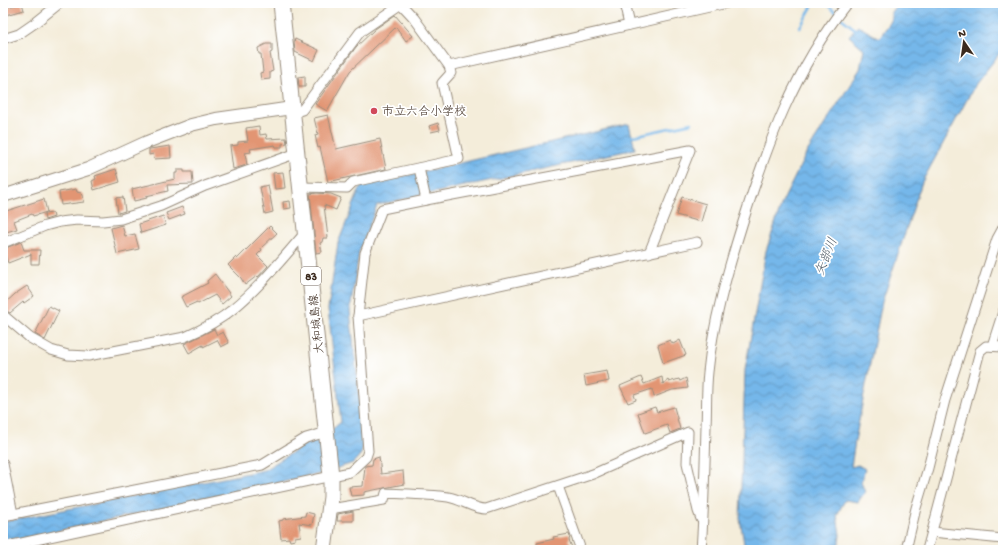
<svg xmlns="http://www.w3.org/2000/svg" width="1006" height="553" font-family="'Gochi Hand','Klee One',sans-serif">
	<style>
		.water { fill: url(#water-waves); stroke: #587084 }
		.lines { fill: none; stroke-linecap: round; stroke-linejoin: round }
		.stream { stroke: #75b7ea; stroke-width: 2.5 }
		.building { fill: #e29573 }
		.minor-casing { stroke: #988c7c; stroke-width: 11 }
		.tertiary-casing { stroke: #988c7c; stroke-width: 14 }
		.primary-casing { stroke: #988c7c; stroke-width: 17 }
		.minor { stroke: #fff; stroke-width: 9 }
		.tertiary { stroke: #fff; stroke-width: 12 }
		.primary { stroke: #fff; stroke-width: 15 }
		.poi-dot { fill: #d1495b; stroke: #fff; stroke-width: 1.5 }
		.labels { text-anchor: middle; stroke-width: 3.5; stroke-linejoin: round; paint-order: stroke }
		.shield { fill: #fff; stroke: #766a62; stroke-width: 1 }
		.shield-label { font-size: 11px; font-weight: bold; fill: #3b2a1e }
		.poi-label { font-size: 12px; fill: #3b2a1e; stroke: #fff; text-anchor: start }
		.street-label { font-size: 12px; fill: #3b2a1e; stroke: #fff }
		.water-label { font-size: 13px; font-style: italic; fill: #4f5b65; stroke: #fff }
	</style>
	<defs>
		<pattern id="water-waves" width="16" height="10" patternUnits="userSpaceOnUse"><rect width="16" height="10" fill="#75b7ea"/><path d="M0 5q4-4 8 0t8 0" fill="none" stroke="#6195bd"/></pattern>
	</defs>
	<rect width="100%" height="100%" fill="#fff"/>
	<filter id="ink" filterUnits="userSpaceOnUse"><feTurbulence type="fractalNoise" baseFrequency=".025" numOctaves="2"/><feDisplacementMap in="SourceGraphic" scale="8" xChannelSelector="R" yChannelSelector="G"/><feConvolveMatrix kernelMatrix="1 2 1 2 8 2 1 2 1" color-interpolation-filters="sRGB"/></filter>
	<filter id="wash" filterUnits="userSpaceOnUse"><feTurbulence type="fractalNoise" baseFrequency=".012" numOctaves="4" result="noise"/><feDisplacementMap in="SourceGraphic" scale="16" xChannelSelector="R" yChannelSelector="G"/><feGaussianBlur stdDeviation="0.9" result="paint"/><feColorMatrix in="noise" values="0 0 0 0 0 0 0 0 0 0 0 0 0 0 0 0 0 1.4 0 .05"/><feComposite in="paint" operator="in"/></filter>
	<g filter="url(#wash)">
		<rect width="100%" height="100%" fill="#f4edda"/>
		<g class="water">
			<path d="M898 3H1003V49L975 85 922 182 882 302 855 441 851 467 858 465 865 469 861 482 865 492 858 502 845 500 837 515 840 535 838 550H745L740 519 745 370 766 251 782 203 807 152 860 69 864 49 849 36 858 26 879 38 891 21V12Z"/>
			<path d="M629 124 635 149 377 205 359 252 350 311 364 441 361 454 353 463 319 474 3 543V522L264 470 309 442 319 440 341 422 328 309 338 243 361 186Z"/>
		</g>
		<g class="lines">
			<g class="stream">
				<path d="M825 3 837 13"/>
				<path d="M840 17 856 30"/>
				<path d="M800 27 814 3"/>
				<path d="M629 137 692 123"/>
			</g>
		</g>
		<g id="blocks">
			<g class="building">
				<path d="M16 3H22L24 10 3 16V8L16 5Z"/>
				<path d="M395 15 413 36 406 41 396 27 350 71 327 111 315 104 356 47 375 29Z"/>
				<path d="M295 39 319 50 314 61 295 52 294 42Z"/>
				<path d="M266 44H272V52L270 53 273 71 270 72V79L261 80 260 73 263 72 261 54H259L258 48Z"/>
				<path d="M305 76V87H299L298 77Z"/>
				<path d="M328 115 336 149 380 139 386 169 328 182 320 147 318 148 315 135 318 134 314 118Z"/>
				<path d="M438 123 440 130 431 132 429 126Z"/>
				<path d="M259 126 260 135 266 134 267 139 286 138 287 143 282 144V147H276L275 145 250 149 251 152 245 153 247 165 233 169 230 146 238 145V142L248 141 246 128Z"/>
				<path d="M170 146 171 158 154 159 153 154 149 155V149H150Z"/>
				<path d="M116 169 120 182 94 190 92 181 96 179 95 176Z"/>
				<path d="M177 170H184V172H192L193 184 167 185 168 191 146 196 147 198 134 201 132 189 175 179V173H177Z"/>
				<path d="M283 172 285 188 275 189 273 173Z"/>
				<path d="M268 185 273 212 265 214 260 187Z"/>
				<path d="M76 189 77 192 81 193 83 195 84 202 61 205 59 192Z"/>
				<path d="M317 193 331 194 341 198 336 210 324 205 328 238H323L322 242 320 243 322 252 316 253 310 194Z"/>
				<path d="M123 197 125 211 118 213 116 198Z"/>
				<path d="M682 197 706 204 701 222 676 215Z"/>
				<path d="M44 199 47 212 33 216 32 214 14 221 17 229 6 232 3 221V212Z"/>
				<path d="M290 201 291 208 284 209 283 202Z"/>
				<path d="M182 207 185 214 169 220 166 213Z"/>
				<path d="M53 213 54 217 45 220 44 214Z"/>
				<path d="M163 216 166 225 141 233 139 224Z"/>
				<path d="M122 225 125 236 135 234 139 249 117 254 111 228Z"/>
				<path d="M270 226 277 233 261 248 262 250 257 255 268 266 258 277 257 276 245 285 241 278 228 265 236 257 237 259Z"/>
				<path d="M21 242 24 250H40L39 264H31V254L8 263 3 249Z"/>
				<path d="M215 274 231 296 222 304 215 295 198 304 197 302 186 307 181 297 208 283 207 281Z"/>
				<path d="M27 286 34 296 24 303 23 302 10 313 3 309V305L15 294Z"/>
				<path d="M49 306 59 311 45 340 35 334Z"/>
				<path d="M214 329 217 335 223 332 229 343 221 347 217 340 203 347V345L189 353 184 344Z"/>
				<path d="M670 340 673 344 680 340 686 355 663 363 658 345Z"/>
				<path d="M607 371 609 381 586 386 584 375Z"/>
				<path d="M641 377 644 384 662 377 663 384 668 380 669 382 679 379 680 381 686 378 688 388 672 390 654 397 652 389 634 395 636 400 628 403 620 386Z"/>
				<path d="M655 407 657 412 674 407 680 429 670 433 667 425 645 433 638 413Z"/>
				<path d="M379 457 381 474 403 471 404 484 364 492V495L351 496 349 487 363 486 365 466 372 465 373 459Z"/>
				<path d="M353 511V521H337L338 514Z"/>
				<path d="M306 512 314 514 312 525 299 523 301 536 295 537V540L290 541 289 538 281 539 279 521 283 520V519L305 516Z"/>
				<path d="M569 534 570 537 569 540 573 550H538L537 543 554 539 553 537Z"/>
			</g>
		</g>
	</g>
	<g filter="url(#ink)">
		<use href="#blocks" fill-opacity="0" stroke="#988c7c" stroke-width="1"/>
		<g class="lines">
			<defs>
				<g id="minor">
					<path d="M624 3 629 25"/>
					<path d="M3 39 19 34 35 23 60 3"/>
					<path d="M449 66 727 3"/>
					<path d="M292 113 302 110 360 32 401 4"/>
					<path d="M419 168 426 200"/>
					<path d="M301 187 347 188 353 182 459 159 442 83 451 73 449 66 414 18 400 3"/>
					<path d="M3 243 45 226 60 222 77 220 103 221 121 219 161 206 205 186 297 153"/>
					<path d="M3 315 30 338 51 350 68 355 88 356 185 337C201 330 220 320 233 309 260 287 282 259 305 233"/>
					<path d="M358 316 697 242"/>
					<path d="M992 346 1003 312"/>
					<path d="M3 464 13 514"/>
					<path d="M558 486 581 550"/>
					<path d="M330 509 384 500 386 493C406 494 428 494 448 497 461 499 473 509 486 509L593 474 688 432 687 463 698 511 701 519"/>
					<path d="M3 516 262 465 306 438 327 432"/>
					<path d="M932 532 1003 539"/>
					<path d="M3 547 350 472 366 457 368 451 358 316 365 253 382 209 426 200 690 150 649 253"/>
					<path d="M701 550C704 509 705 468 706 426 707 408 706 390 708 372 713 322 727 273 742 225 767 145 794 70 847 3"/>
					<path d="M906 550 916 508 928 468 945 400 997 239 1003 228"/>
					<path d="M927 550 980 351 986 346 1003 347"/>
				</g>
				<path id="tertiary" d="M3 196 88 169 147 142 191 125 216 119 292 108"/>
				<path id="primary" d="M281 3 331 476V497L324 550"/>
			</defs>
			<use href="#minor" class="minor-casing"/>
			<use href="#tertiary" class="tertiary-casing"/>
			<use href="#primary" class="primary-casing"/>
			<use href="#minor" class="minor"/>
			<use href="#tertiary" class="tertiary"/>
			<use href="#primary" class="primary"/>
		</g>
	</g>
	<circle class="poi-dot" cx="374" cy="111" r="4"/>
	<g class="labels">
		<rect class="shield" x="301" y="267" width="20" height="18" rx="3"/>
		<g class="shield-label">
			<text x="311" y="280">83</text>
		</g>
		<g class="poi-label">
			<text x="382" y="115">市立六合小学校</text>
		</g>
		<g class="street-label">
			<text transform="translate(316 324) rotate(-96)" y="4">大和城島線</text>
		</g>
		<g class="water-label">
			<text transform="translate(825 256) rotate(-68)" y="5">矢部川</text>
		</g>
	</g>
	<rect width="1006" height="553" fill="none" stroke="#fff" stroke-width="16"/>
	<g transform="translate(964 42) rotate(347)" stroke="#ffffff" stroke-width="3" paint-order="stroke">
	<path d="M0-3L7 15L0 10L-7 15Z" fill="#3b2a1e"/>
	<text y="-6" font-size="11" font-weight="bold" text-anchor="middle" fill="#3b2a1e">N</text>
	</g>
</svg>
